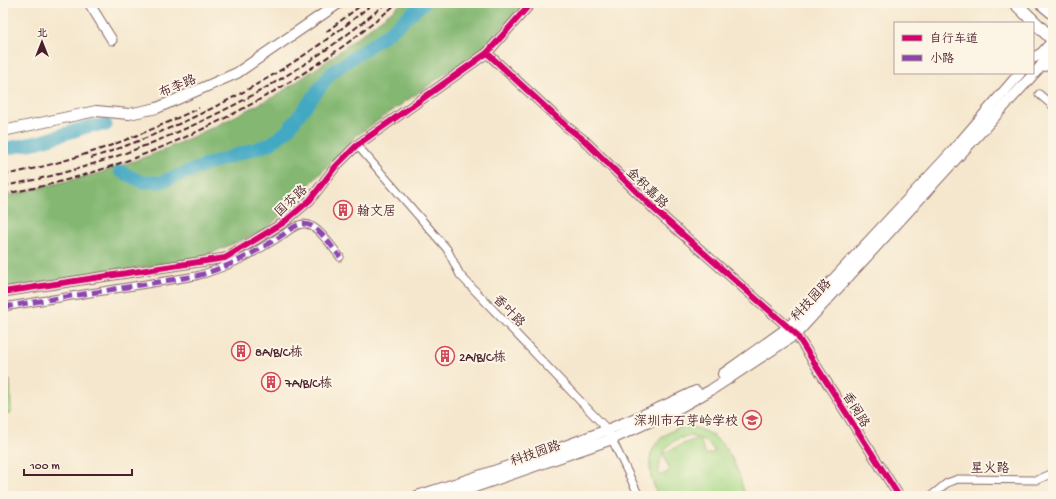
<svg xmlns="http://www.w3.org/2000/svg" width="1056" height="499" font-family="'Gochi Hand','LXGW WenKai TC',sans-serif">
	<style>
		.green { fill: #a5d785; stroke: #787b58; fill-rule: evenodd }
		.forest { fill: #84b872; stroke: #676c4e }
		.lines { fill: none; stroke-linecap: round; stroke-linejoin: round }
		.river { stroke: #43a8c3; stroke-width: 13 }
		.minor-casing { stroke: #866564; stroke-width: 9 }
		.tertiary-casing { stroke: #866564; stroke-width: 11 }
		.secondary-casing { stroke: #866564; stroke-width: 12 }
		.primary-casing { stroke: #866564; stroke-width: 14 }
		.minor { stroke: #fff; stroke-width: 7 }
		.tertiary { stroke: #fff; stroke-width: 9 }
		.secondary { stroke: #fff; stroke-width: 10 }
		.primary { stroke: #fff; stroke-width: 12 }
		.rail { stroke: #4a1f2b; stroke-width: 2; stroke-dasharray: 6 3; stroke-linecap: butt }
		.quiet { stroke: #8e44ad; stroke-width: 5; stroke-dasharray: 10 5; stroke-linecap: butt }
		.cycleway-casing { stroke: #fcf5e5; stroke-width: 8 }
		.cycleway { stroke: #d6006c; stroke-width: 6 }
		.labels { text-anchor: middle; stroke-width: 4; stroke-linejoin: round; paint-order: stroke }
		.street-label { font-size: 13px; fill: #4a1f2b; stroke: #fcf5e5 }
		.poi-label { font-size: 13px; fill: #4a1f2b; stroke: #fcf5e5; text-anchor: start }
	</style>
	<rect width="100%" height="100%" fill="#fcf5e5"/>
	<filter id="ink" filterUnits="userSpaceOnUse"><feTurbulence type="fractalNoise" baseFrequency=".025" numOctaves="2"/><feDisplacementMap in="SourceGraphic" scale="8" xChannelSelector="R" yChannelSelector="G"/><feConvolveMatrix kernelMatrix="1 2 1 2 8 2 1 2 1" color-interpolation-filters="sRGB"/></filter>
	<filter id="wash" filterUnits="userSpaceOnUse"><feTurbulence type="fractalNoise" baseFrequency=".012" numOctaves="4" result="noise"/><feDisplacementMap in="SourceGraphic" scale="16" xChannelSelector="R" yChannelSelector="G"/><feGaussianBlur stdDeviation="0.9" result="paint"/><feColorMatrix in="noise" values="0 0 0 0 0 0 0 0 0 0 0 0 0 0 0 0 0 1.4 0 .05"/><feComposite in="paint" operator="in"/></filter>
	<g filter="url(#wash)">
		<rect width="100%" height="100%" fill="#f5e7cd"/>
		<g class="green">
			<path d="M3 380H10L11 413H3Z"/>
			<path d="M683 426C722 428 737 461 745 496H735L734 493 726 496H658C643 463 647 439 683 426ZM689 436 698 438 663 453 670 471 659 476C658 454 667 440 689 436ZM699 438 709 443 715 452 706 455Z"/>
		</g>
		<path class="forest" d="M402 3H524L488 44 356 136 267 229 198 259 3 288V197L103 172 159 152 216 126 277 95 324 63Z"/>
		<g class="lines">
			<g class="river">
				<path d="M3 149 39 142 90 126 106 125"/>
				<path d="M120 171 142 182H161L208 164 270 144 287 131 331 73 387 34 424 3"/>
			</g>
		</g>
	</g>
	<g filter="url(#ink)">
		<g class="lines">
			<defs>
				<g id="minor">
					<path d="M1039 94 1053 106"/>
					<path d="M357 145 447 249 460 275 607 429 639 496"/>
					<path d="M3 307 196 276C232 266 252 254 284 234 289 230 298 223 305 224 317 224 333 248 340 257"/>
					<path d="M931 496 947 483 958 479 1037 480 1053 473"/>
				</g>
				<g id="tertiary">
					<path d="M89 3 112 40"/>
					<path d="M487 53 567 127 584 140 655 210 796 334 899 496"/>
					<path d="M3 292 225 258 283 223 310 200 336 166 357 145 487 53 531 3"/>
				</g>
				<g id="secondary">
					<path d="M1033 58 1042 53 1049 45"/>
					<path d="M1041 66 1053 65"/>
					<path d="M3 131 96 111 129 114 157 108 237 73 339 3"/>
					<path d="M723 374 789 327 950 154 1020 73"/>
					<path d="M417 496C512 466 607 434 696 391"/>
					<path d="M449 496 612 439 677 409 711 390 796 334 1041 66 1053 49"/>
				</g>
				<g id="primary">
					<path d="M1015 3 1053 40"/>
					<path d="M1041 3 1053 13"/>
				</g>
			</defs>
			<use href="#minor" class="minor-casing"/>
			<use href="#tertiary" class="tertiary-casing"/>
			<use href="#secondary" class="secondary-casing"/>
			<use href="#primary" class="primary-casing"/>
			<use href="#minor" class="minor"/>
			<use href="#tertiary" class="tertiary"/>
			<use href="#secondary" class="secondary"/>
			<use href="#primary" class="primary"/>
			<g class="rail">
				<path d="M326 32 364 3"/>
				<path d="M91 158C191 125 293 72 373 3"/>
				<path d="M3 175C71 163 136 138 199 108"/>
				<path d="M3 186C134 164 287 90 386 3"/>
				<path d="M3 194C140 171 293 95 397 3"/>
			</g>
			<path class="quiet" d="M3 307 196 276C232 266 252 254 284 234 289 230 298 223 305 224 317 224 333 248 340 257"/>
			<defs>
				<g id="cycleway">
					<path d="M487 53 567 127 584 140 655 210 796 334 899 496"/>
					<path d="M3 292 225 258 283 223 310 200 336 166 357 145 487 53 531 3"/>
				</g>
			</defs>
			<use href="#cycleway" class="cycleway-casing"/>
			<use href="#cycleway" class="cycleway"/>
		</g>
	</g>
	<defs>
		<symbol id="building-ring" viewBox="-11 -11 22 22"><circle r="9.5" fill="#fcf5e5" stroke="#d1495b" stroke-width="1.5"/><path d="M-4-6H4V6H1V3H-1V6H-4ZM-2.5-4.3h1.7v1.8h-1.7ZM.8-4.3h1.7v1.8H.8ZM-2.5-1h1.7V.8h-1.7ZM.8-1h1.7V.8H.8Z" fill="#d1495b"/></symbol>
		<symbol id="school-ring" viewBox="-11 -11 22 22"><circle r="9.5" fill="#fcf5e5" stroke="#d1495b" stroke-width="1.5"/><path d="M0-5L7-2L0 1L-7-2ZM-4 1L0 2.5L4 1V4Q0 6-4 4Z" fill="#d1495b"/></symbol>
	</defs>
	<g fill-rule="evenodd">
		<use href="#building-ring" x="332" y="199" width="22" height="22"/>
		<use href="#building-ring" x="230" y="340" width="22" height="22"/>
		<use href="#building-ring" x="434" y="345" width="22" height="22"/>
		<use href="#building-ring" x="260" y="371" width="22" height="22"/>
		<use href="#school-ring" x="741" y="409" width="22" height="22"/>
	</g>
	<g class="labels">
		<g class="street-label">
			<text transform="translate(177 85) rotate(-23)" y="5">布李路</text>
			<text transform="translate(648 187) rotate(44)" y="5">金积嘉路</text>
			<text transform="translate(290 200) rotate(-43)" y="5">国芬路</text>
			<text transform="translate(810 299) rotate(-47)" y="5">科技园路</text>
			<text transform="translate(510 310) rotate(46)" y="5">香叶路</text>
			<text transform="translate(857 409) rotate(58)" y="5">香阅路</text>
			<text transform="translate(535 452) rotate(-19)" y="5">科技园路</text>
			<text x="990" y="472">星火路</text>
		</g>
		<g class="poi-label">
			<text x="357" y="215">翰文居</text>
			<text x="255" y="356">8A/B/C栋</text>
			<text x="459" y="361">2A/B/C栋</text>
			<text x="285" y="387">7A/B/C栋</text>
			<text x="738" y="425" text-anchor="end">深圳市石芽岭学校</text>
		</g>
	</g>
	<rect width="1056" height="499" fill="none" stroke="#fcf5e5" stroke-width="16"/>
	<rect x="894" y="22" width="140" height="52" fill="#fcf5e5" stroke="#b59f9b"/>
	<rect x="902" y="35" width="20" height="6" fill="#d6006c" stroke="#b59f9b"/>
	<text x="930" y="42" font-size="12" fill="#4a1f2b">自行车道</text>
	<rect x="902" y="55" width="20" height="6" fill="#8e44ad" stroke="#b59f9b"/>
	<text x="930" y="62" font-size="12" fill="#4a1f2b">小路</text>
	<g transform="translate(42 42)" stroke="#fcf5e5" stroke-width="3" paint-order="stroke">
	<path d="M0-3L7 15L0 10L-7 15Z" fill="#4a1f2b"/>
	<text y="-6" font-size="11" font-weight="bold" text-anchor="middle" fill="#4a1f2b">北</text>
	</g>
	<path d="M24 469v6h108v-6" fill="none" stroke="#4a1f2b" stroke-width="2"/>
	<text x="30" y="469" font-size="12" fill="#4a1f2b" stroke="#fcf5e5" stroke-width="3" paint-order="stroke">100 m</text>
</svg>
